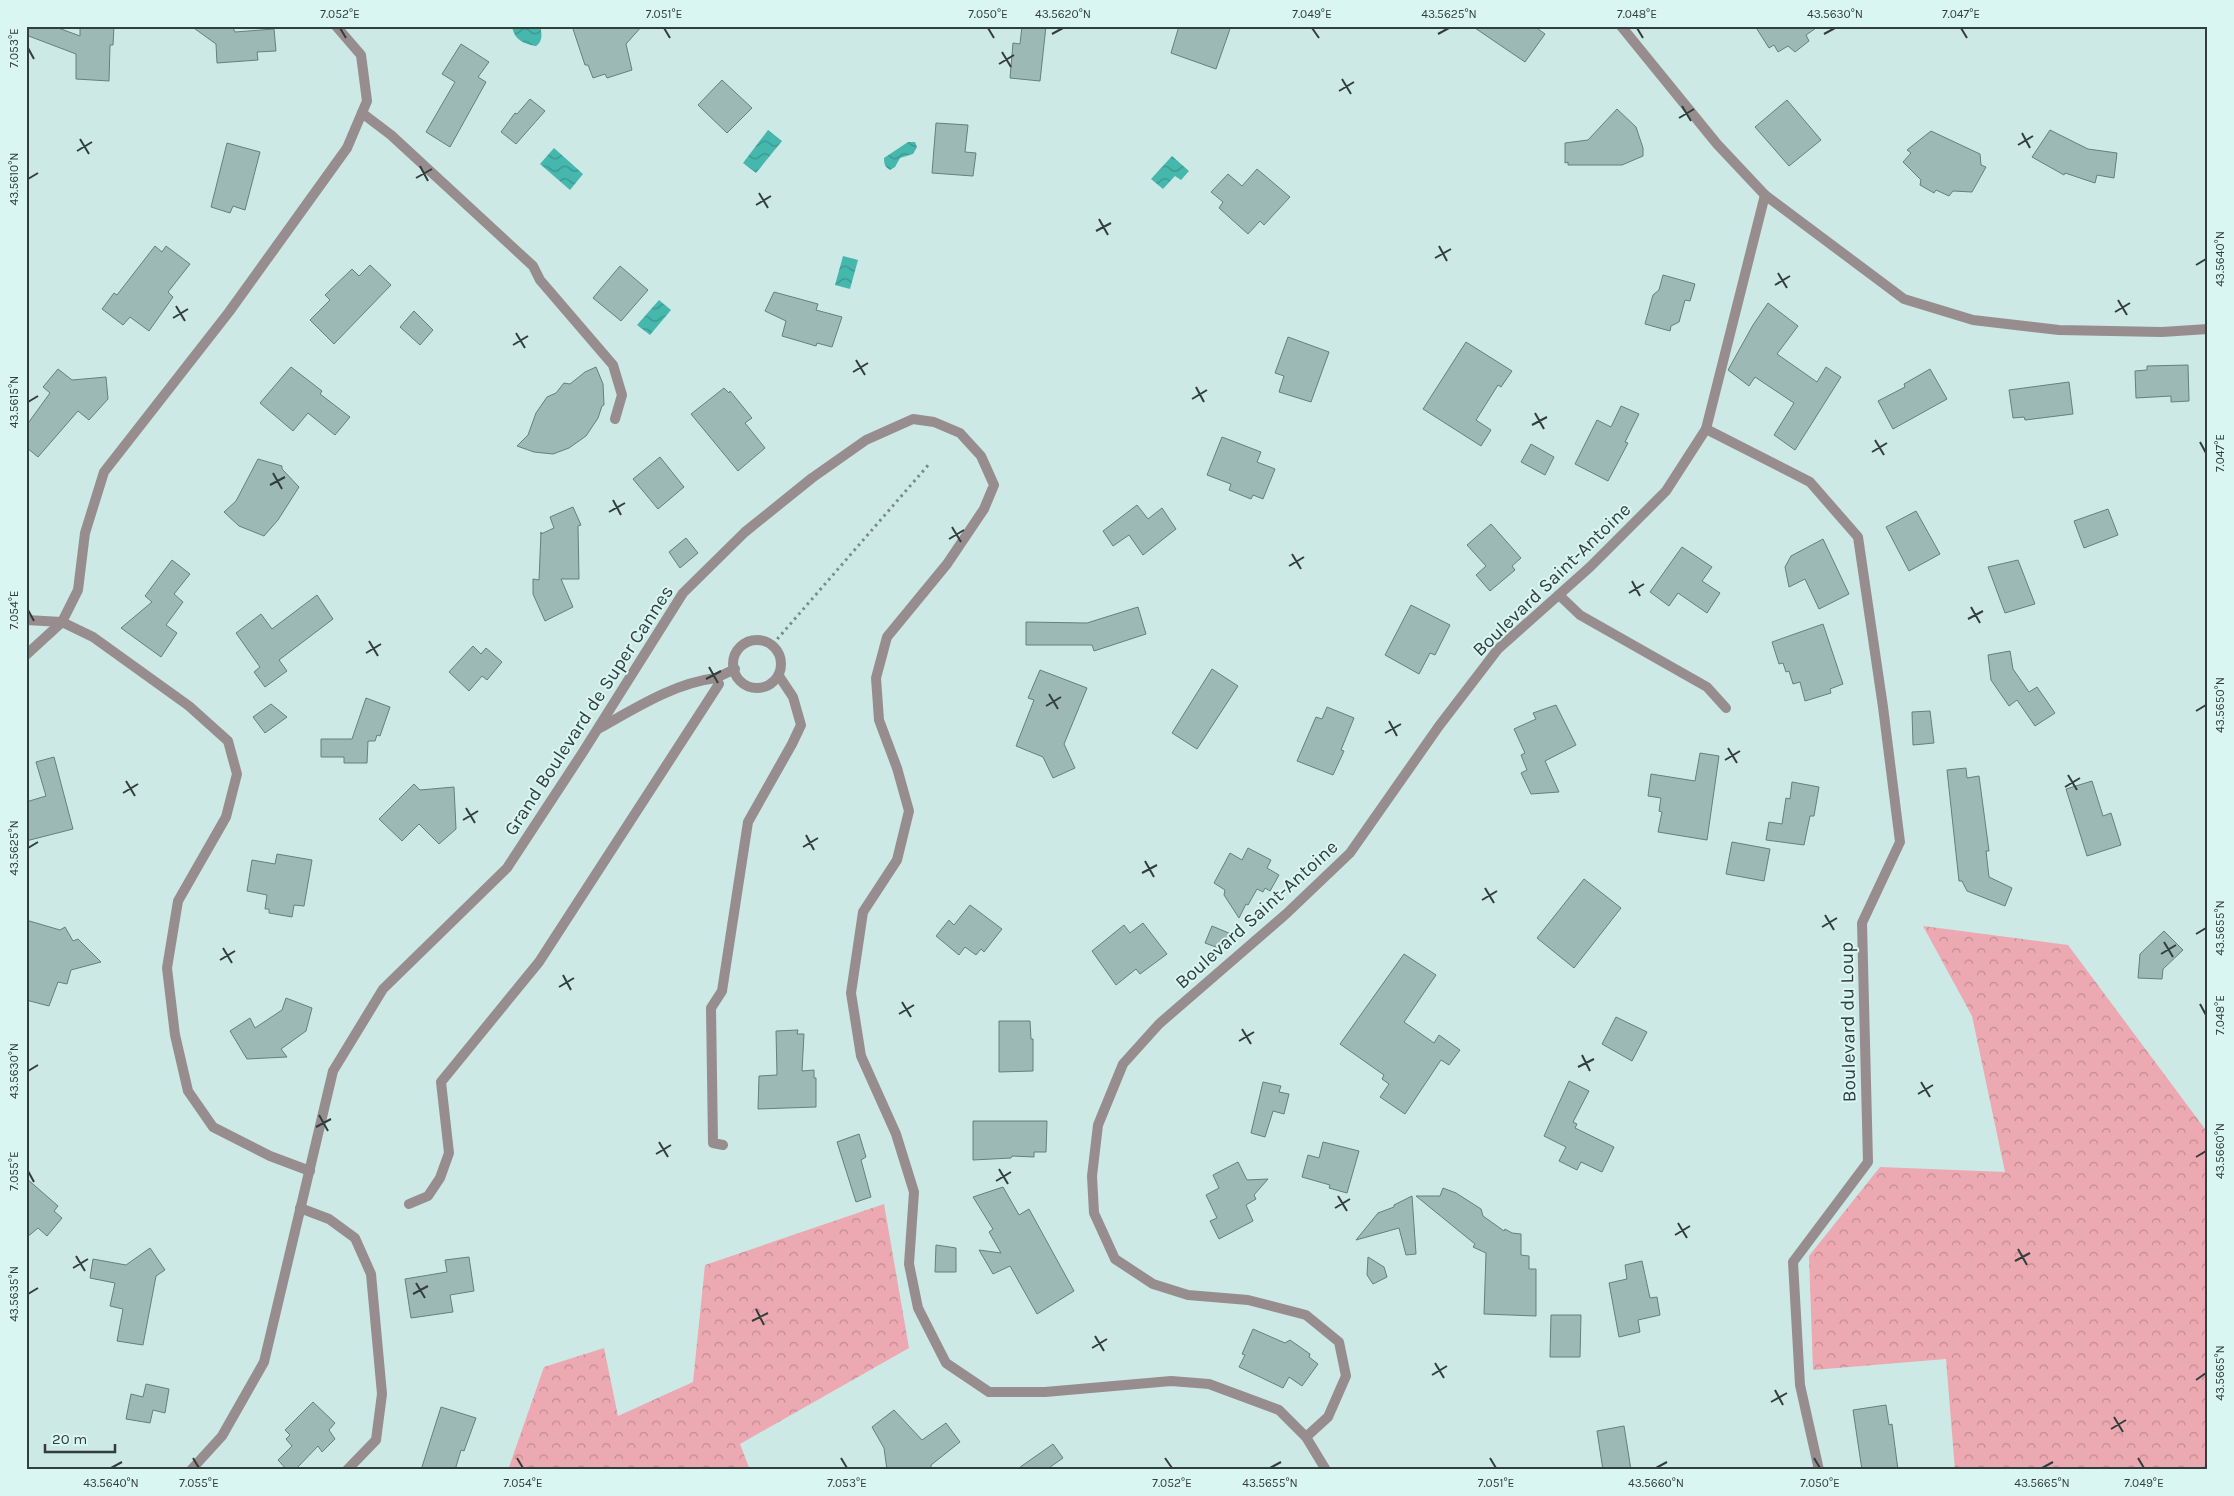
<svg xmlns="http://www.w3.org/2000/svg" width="2234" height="1496" font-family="Karla,sans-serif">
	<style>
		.forest { fill: url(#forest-crowns) }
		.water { fill: url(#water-waves) }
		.building { fill: #9db9b5; stroke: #66807c }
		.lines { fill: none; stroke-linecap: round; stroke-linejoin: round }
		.path { stroke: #788c89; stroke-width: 3; stroke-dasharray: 2.5 4; stroke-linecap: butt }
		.lane { stroke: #988d8e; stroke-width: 10 }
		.street { stroke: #988d8e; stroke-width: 10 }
		.ticks { fill: none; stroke: #323e3c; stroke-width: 2 }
		.labels { text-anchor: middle; stroke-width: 4; stroke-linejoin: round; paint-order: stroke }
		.street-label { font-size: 19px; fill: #323e3c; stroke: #d9f6f2 }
		.neatline { fill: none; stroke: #323e3c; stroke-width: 2 }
		.ticks-label { font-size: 12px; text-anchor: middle; fill: #323e3c }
	</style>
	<defs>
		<pattern id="forest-crowns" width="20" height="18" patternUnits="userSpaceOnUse" patternTransform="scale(1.25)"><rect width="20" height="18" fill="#eda9b1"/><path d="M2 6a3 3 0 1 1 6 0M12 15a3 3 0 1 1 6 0" fill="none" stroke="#c18b91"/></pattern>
		<pattern id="water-waves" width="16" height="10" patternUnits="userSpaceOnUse" patternTransform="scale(1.25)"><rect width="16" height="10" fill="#45b7ac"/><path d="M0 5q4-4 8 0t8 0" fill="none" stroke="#3a968d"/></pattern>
	</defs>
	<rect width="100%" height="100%" fill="#cce9e5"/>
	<g class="forest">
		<path d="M1923 926 2068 945 2208 1133V1470H1955L1946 1359 1813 1370 1809 1256 1880 1167 2005 1172 1972 1016Z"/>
		<path d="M884 1204 909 1348 740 1444 750 1470H508L544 1367 604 1348 618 1416 693 1382 705 1265Z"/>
	</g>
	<g class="water">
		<path d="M512 26H540C542 34 543 41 536 46 524 44 514 40 512 26Z"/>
		<path d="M768 130 782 141 756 173 743 163Z"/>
		<path d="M908 142H915L917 147 913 154 900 158 895 167 890 170C885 167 884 164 884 158Z"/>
		<path d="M554 148 583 174 570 190 540 164Z"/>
		<path d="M1172 156 1189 171 1181 180 1175 176 1163 189 1151 179Z"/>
		<path d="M843 256 858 260 850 289 835 285Z"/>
		<path d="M659 300 671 310 650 335 637 325Z"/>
	</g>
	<g class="building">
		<path d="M26 26H53L80 36V26H114L113 45H110L109 81 76 79V54L26 35Z"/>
		<path d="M191 26H232L235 32 274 29 276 51 257 52 258 60 217 63 216 44Z"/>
		<path d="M572 26H642L626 44 632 70 607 78 605 74 593 78 588 65H585Z"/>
		<path d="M1022 26H1046L1040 81 1010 78 1013 43 1020 44Z"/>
		<path d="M1179 26H1231L1216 69 1171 53Z"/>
		<path d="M1472 26H1534L1545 34 1525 62Z"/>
		<path d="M1755 26H1819L1806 35 1809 41 1795 52 1788 46 1778 52 1774 45 1769 48Z"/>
		<path d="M461 44 489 62 478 77 486 82 450 147 426 132 455 82 442 74Z"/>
		<path d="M722 80 752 108 727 133 698 105Z"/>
		<path d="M530 99 545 111 516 144 501 132 515 113 517 114Z"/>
		<path d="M1787 100 1821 140 1789 166 1755 127Z"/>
		<path d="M1617 109 1636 127 1643 148V156L1622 165H1568V162L1565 163V143L1588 140Z"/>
		<path d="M936 123 968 125 965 152 976 153 973 176 932 173Z"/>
		<path d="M2050 130 2088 149 2117 153 2114 178 2097 175 2095 183 2065 173 2064 175 2032 157Z"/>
		<path d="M1931 131 1980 154 1981 165 1986 167 1972 192 1953 191 1949 196 1936 190 1934 193 1920 185 1921 180 1903 162 1911 153 1907 150Z"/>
		<path d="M227 143 260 152 245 210 233 206 230 213 211 207Z"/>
		<path d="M1257 169 1290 197 1264 225 1260 221 1248 234 1219 208 1223 202 1211 192 1228 174 1242 186Z"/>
		<path d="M155 246 162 252 166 246 190 264 168 292 173 297 149 331 130 317 123 325 102 309 114 293 117 295Z"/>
		<path d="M370 265 391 285 334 344 310 320 330 300 325 295 352 269 359 276Z"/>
		<path d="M620 266 648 290 621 321 593 298Z"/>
		<path d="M1663 275 1695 284 1690 301 1685 300 1679 322 1671 326 1670 331 1645 324 1653 295 1659 290Z"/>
		<path d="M774 292 818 304 816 310 842 317 832 347 817 343 816 346 782 336 786 321 765 311Z"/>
		<path d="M1768 303 1798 326 1777 354 1817 382 1826 367 1841 377 1795 450 1774 435 1794 403 1755 377 1749 386 1728 370 1753 325Z"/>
		<path d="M414 311 433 330 420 345 400 327Z"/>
		<path d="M1288 337 1329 352 1311 402 1279 392 1284 376 1275 373Z"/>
		<path d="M1466 342 1512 371 1501 387 1498 385 1476 420 1491 430 1481 446 1423 409Z"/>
		<path d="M2188 365 2189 401 2171 402V396L2136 398 2135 371 2147 370V366Z"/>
		<path d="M291 367 322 391 320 394 350 417 335 435 308 413 293 431 260 403Z"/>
		<path d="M596 367 603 384 604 405 602 406 598 418 586 436 569 448 553 454 534 452 517 446 528 435 536 413 547 397 556 393 564 383 570 384 585 372Z"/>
		<path d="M58 369 72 380 106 377 108 399 89 420 78 411 38 457 26 447V426L50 393 43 387Z"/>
		<path d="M1930 369 1947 399 1893 429 1878 401 1905 387 1904 384Z"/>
		<path d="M2069 382 2073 414 2025 420 2024 417 2013 418 2009 390Z"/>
		<path d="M724 388 729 393 730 391 752 418 745 423 765 448 738 471 691 414Z"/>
		<path d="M1621 406 1639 414 1625 442 1628 443 1608 481 1575 464 1597 420 1611 427Z"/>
		<path d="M1222 437 1261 452 1257 462 1275 469 1263 499 1253 495 1251 499 1229 490 1231 484 1207 475Z"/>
		<path d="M1531 444 1554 457 1545 475 1521 462Z"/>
		<path d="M660 457 684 487 658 509 633 479Z"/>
		<path d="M258 459 282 466V469L299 487 278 520 264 536 239 526 224 512 236 501Z"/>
		<path d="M1137 505 1148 519 1162 508 1176 529 1143 555 1129 535 1113 546 1103 531Z"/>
		<path d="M573 507 581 525 578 526 579 579H561L573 607 545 621 533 594V579L539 580 541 532V534L554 528 550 517Z"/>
		<path d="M2108 509 2118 535 2084 548 2074 521Z"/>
		<path d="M1916 511 1940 554 1909 571 1886 527Z"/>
		<path d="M1491 524 1521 558 1512 566 1515 570 1490 591 1476 575 1486 566 1467 545Z"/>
		<path d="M686 538 698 553 680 568 669 552Z"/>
		<path d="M1823 539 1849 594 1819 609 1805 579 1789 587 1785 567 1791 556Z"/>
		<path d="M1682 547 1712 567 1702 581 1720 593 1707 613 1678 593 1669 606 1650 592Z"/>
		<path d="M172 560 190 574 174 594 183 602 166 625 177 633 161 657 121 628 152 602 145 596Z"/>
		<path d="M2018 560 2035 604 2005 613 1988 567Z"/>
		<path d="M317 595 333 619 279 660 287 671 265 687 254 672 260 667 236 633 261 614 272 629Z"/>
		<path d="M1411 605 1450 625 1435 655 1430 653 1419 674 1385 655Z"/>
		<path d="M1138 607 1146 634 1094 651 1092 645H1026V622L1087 623Z"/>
		<path d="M1823 624 1843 684 1830 689 1831 693 1805 701 1800 682 1793 684 1789 671 1786 672 1783 663 1779 664 1772 642Z"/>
		<path d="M473 646 481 654 486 648 502 662 487 680 482 676 469 691 449 672Z"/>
		<path d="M2010 651 2013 669 2029 692 2037 687 2055 713 2035 726 2017 700 2009 706 1991 680 1988 655Z"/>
		<path d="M1212 669 1238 686 1197 749 1172 733Z"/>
		<path d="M1040 670 1087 688 1064 744 1075 768 1053 778 1043 757 1016 746 1034 700 1028 698Z"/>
		<path d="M366 698 390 707 380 736 377 735 375 741H368L367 763H344V757H321V739H352Z"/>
		<path d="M271 704 287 717 265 733 253 717Z"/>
		<path d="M1556 705 1576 745 1545 761 1559 792 1531 794 1521 773 1527 770 1521 755 1525 753 1514 729 1536 719 1533 713Z"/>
		<path d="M1327 707 1354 718 1341 750 1344 751 1333 775 1297 761 1316 717 1322 719Z"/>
		<path d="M1930 711 1934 743 1913 745 1912 712Z"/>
		<path d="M1700 753 1719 756 1707 840 1658 832 1662 812 1659 811 1661 798 1648 796 1651 774 1695 781Z"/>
		<path d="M54 757 73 829 26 841V802L46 796 36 762Z"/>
		<path d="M1966 768 1967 778 1979 776 1989 851H1986L1989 877 2012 888 2005 906 1967 891 1962 881H1959L1947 770Z"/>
		<path d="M2092 781 2103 816 2111 813 2121 845 2087 856 2066 789Z"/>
		<path d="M1792 782 1819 787 1814 816H1810L1804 845 1766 840 1769 822 1782 824 1786 798 1790 799Z"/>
		<path d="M414 784 420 790 454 787 456 829 439 844 419 824 402 841 379 819Z"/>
		<path d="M1732 842 1770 849 1764 881 1726 874Z"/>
		<path d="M1248 848 1271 860 1267 868 1279 875 1270 891 1265 888 1263 892 1257 889 1248 905 1246 904 1239 918 1224 895 1225 890 1214 883 1230 853 1242 860Z"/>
		<path d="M277 854 312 860 304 906 294 905 292 917 269 913V909H265L267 895 247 891 252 860 275 864Z"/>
		<path d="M1584 879 1621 908 1574 968 1537 938Z"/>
		<path d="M970 905 1002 929 984 952 981 949 976 955 965 947 959 955 936 936 949 920 954 925Z"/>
		<path d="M26 920 60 930 65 927 73 941 78 939 101 962 71 970 67 984 58 982 49 1006 26 1000Z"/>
		<path d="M1143 923 1167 954 1140 974 1136 969 1116 985 1092 951 1124 925 1130 933Z"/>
		<path d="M1212 926 1231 934 1224 950 1205 943Z"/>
		<path d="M2164 931 2183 950 2163 969 2162 979 2138 978 2140 954Z"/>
		<path d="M1404 954 1436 975 1404 1022 1434 1043 1439 1035 1460 1050 1449 1065 1441 1060 1405 1114 1380 1097 1389 1084 1382 1079 1384 1075 1340 1044Z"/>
		<path d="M286 998 312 1008 306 1031 281 1049 287 1057 247 1059 230 1031 250 1018 255 1028 282 1010Z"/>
		<path d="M1616 1017 1647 1032 1632 1061 1602 1044Z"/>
		<path d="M999 1021H1030L1031 1039H1033V1071L999 1072Z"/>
		<path d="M798 1030 797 1034H804L802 1071 814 1070V1078H816V1107L758 1109 759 1076 777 1075 776 1031Z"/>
		<path d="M1569 1081 1589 1091 1573 1122 1577 1124 1575 1128 1614 1147 1602 1172 1581 1162 1577 1170 1559 1161 1566 1147 1544 1136Z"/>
		<path d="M1263 1082 1281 1086 1279 1092 1289 1094 1284 1114 1273 1111 1265 1137 1251 1133Z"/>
		<path d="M973 1121H1047L1046 1152H1034V1157L1012 1156 1011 1158 973 1160Z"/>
		<path d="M859 1134 866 1157 861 1160 871 1197 856 1202 837 1142Z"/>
		<path d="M1323 1142 1359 1151 1347 1193 1329 1188 1330 1185 1302 1177 1308 1155 1319 1158Z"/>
		<path d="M1238 1162 1247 1180 1268 1179 1254 1195 1256 1199 1246 1205 1253 1221 1219 1239 1210 1221 1217 1218 1206 1195 1219 1188 1213 1175Z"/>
		<path d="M26 1178 58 1206 54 1211 62 1218 47 1236 38 1228 26 1238Z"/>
		<path d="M1003 1187 1019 1215 1029 1209 1074 1291 1037 1314 1010 1266 993 1274 979 1250 1001 1253 989 1232 993 1229 973 1197Z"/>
		<path d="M1443 1188 1456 1193 1481 1209 1483 1216 1504 1231 1505 1229 1512 1233 1521 1234V1255L1529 1256V1269H1536V1316L1484 1314 1486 1253 1473 1247 1475 1244 1416 1196H1440Z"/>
		<path d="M1412 1196 1416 1254 1406 1255 1399 1228 1356 1240 1378 1213 1394 1207V1205Z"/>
		<path d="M936 1245 956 1248V1272H935Z"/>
		<path d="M150 1248 165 1270 156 1276 143 1345 117 1341 123 1309 110 1306 115 1283 90 1278 93 1259 126 1265Z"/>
		<path d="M469 1257 474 1291 450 1295 453 1312 411 1318 405 1279 447 1272 445 1260Z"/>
		<path d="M1368 1257 1384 1267 1387 1277 1373 1284 1367 1275Z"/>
		<path d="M1642 1261 1650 1298 1657 1297 1660 1315 1638 1320 1640 1332 1619 1337 1609 1283 1627 1279 1625 1265Z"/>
		<path d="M1551 1315H1581L1580 1357H1550Z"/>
		<path d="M1253 1329 1285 1343 1290 1340 1310 1354 1309 1357 1318 1364 1302 1386 1289 1377 1283 1388 1239 1367 1245 1355 1242 1354Z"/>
		<path d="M146 1384 169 1389 165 1413 153 1410 150 1423 126 1419 131 1394 143 1397Z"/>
		<path d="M313 1402 335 1423 329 1430 335 1439 322 1452 318 1446 295 1470H287L278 1460 292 1446 286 1439 290 1435 285 1430Z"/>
		<path d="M1886 1405 1889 1425 1892 1424 1898 1470H1862L1853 1410Z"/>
		<path d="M441 1407 476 1418 464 1451 461 1450 455 1470H421Z"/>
		<path d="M894 1410 922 1440 946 1423 960 1442 931 1465V1470H887L884 1448 872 1427Z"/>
		<path d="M1624 1426 1631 1470H1603L1597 1431Z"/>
		<path d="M1053 1444 1063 1458 1046 1470H1016Z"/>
	</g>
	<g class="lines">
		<path class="path" d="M773 644 930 463"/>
		<g class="lane">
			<path d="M362 113 391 135 533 266 540 280 613 365 622 395 615 419"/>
			<path d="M1559 595 1580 615 1707 687 1726 708"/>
			<circle cx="757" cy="664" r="24"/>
			<path d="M716 678 735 669"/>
			<path d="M723 1145 713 1143 711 1008 722 991 748 822 792 744 801 725 793 697 779 676"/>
			<path d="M409 1204 428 1196 440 1178 449 1153 441 1082 539 962 719 684 716 678C674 683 634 709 598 729"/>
		</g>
		<g class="street">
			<path d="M1621 26 1717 144 1765 195 1904 299 1973 320 2059 330 2162 332 2208 329"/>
			<path d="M1706 429 1810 482 1858 537 1883 707 1900 842 1862 923 1868 1162 1793 1262 1800 1385 1819 1470"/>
			<path d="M26 620 62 622 93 637 189 706 228 741 237 774 226 817 178 901 167 968 175 1035 188 1091 213 1127 270 1156 310 1171"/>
			<path d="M26 655 62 622 78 590 85 533 104 472 229 312 347 148 367 101 361 55 336 26"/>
			<path d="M300 1208 329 1219 355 1238 371 1274 382 1394 376 1440 347 1470"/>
			<path d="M1306 1437 1328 1417 1346 1376 1339 1342 1306 1315 1248 1300 1188 1295 1153 1284 1115 1259 1094 1213 1092 1176 1098 1125 1123 1064 1159 1024 1286 914 1350 853 1439 726 1498 649 1590 567 1666 491 1706 429 1765 195"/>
			<path d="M191 1470 222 1436 264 1362 333 1071 383 989 507 868 583 752 683 593 745 532 812 478 866 440 913 419 934 422 960 433 981 456 994 485 984 509 947 564 887 637 876 678 879 720 897 768 909 811 897 860 863 912 851 993 861 1056 896 1134 914 1192 909 1264 918 1308 946 1363 989 1392H1045L1171 1381 1209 1384 1279 1410 1306 1437 1326 1470"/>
		</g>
	</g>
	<path class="ticks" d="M340 28 346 38M664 28 670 38M988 28 994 38M1312 28 1319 38M1637 28 1643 38M1961 28 1967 38M1052 34 1063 28M1438 34 1449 28M1824 34 1835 28M28 48 34 59M1002 52 1011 67M999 64 1014 55M1342 79 1351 94M1339 91 1354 82M1682 106 1691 121M1679 118 1694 109M2022 133 2030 148M80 139 89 154M2018 145 2033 136M77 151 92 142M420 166 428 181M416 178 432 169M28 179 38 173M759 193 768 208M756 205 771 196M1099 219 1108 235M1096 231 1111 223M1439 246 1447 261M1435 258 1451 249M2196 265 2206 259M1778 273 1787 288M1775 285 1790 276M2118 300 2127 315M176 306 185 321M2115 312 2130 303M173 318 188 309M516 333 525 348M513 345 528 336M856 360 865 375M853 372 868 363M1196 387 1204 402M1192 399 1207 390M28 402 38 396M1535 413 1544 429M1532 425 1547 417M1875 440 1884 455M2200 442 2206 453M1872 452 1887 443M273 473 282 489M270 485 285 477M613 500 621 515M609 512 625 503M952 527 961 542M949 539 964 530M1292 554 1301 569M1289 566 1304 557M1632 581 1640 596M1629 593 1644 584M1971 607 1980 623M28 610 34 621M1968 619 1983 611M369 641 378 656M366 653 381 644M709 667 718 683M706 679 721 671M1049 694 1058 709M1046 706 1061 697M2196 711 2206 705M1389 721 1397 736M1385 733 1401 724M1728 748 1737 763M1725 760 1740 751M2068 775 2077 790M126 781 135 796M2065 787 2080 778M123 793 138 784M466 808 475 823M463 820 478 811M806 835 814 850M803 847 818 838M28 848 38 842M1145 861 1154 877M1142 873 1157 865M1485 888 1494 903M1482 900 1497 891M1825 915 1834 930M1822 927 1837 918M2196 934 2206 928M2164 942 2173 957M223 948 232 963M2161 954 2176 945M220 960 235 951M563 975 571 990M559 987 574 978M902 1002 911 1017M2200 1004 2206 1015M899 1014 914 1005M1242 1029 1251 1044M1239 1041 1254 1032M1582 1055 1590 1071M1578 1067 1594 1059M28 1071 38 1065M1921 1082 1930 1097M1918 1094 1933 1085M319 1115 328 1131M316 1127 331 1119M659 1142 668 1157M656 1154 671 1145M2196 1157 2206 1151M999 1169 1008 1184M28 1171 34 1182M996 1181 1011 1172M1338 1196 1347 1211M1335 1208 1350 1199M1678 1223 1687 1238M1675 1235 1690 1226M2018 1249 2027 1265M76 1256 85 1271M2015 1261 2030 1253M73 1268 88 1259M416 1283 425 1298M28 1294 38 1288M413 1294 428 1286M756 1309 764 1325M752 1321 768 1313M1095 1336 1104 1351M1092 1348 1107 1339M1435 1363 1444 1378M1432 1375 1447 1366M2196 1380 2206 1373M1775 1390 1783 1405M1771 1402 1787 1393M2114 1417 2123 1432M2111 1429 2126 1420M193 1458 199 1468M517 1458 523 1468M841 1458 847 1468M1165 1458 1172 1468M1490 1458 1496 1468M1814 1458 1820 1468M2138 1458 2144 1468M111 1468 122 1462M1270 1468 1281 1462M1656 1468 1667 1462M2042 1468 2053 1462"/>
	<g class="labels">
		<g class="street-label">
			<text transform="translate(1551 579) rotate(-44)" y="7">Boulevard Saint-Antoine</text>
			<text transform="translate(588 710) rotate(-57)" y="7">Grand Boulevard de Super Cannes</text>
			<text transform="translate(1256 914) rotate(-42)" y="7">Boulevard Saint-Antoine</text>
			<text transform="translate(1847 1022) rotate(-91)" y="7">Boulevard du Loup</text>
		</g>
	</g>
	<rect width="2234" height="1496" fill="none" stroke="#d9f6f2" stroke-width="55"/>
	<path d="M45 1444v8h70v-8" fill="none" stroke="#323e3c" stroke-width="2.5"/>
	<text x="52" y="1444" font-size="15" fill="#323e3c" stroke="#d9f6f2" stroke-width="4" paint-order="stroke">20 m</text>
	<rect x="28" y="28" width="2178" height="1440" class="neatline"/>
	<g class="ticks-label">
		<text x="340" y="18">7.052°E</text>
		<text x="664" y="18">7.051°E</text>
		<text x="988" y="18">7.050°E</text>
		<text x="1063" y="18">43.5620°N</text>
		<text x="1312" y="18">7.049°E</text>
		<text x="1449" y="18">43.5625°N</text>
		<text x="1637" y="18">7.048°E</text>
		<text x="1835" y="18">43.5630°N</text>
		<text x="1961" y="18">7.047°E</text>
		<text transform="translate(14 48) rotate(-90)" y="4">7.053°E</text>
		<text transform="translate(14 179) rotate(-90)" y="4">43.5610°N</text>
		<text transform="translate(2220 259) rotate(-90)" y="4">43.5640°N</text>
		<text transform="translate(14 402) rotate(-90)" y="4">43.5615°N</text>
		<text transform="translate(2220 453) rotate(-90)" y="4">7.047°E</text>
		<text transform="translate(14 610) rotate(-90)" y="4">7.054°E</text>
		<text transform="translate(2220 705) rotate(-90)" y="4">43.5650°N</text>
		<text transform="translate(14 848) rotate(-90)" y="4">43.5625°N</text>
		<text transform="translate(2220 928) rotate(-90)" y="4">43.5655°N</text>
		<text transform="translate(2220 1015) rotate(-90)" y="4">7.048°E</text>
		<text transform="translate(14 1071) rotate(-90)" y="4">43.5630°N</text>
		<text transform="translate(2220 1151) rotate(-90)" y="4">43.5660°N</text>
		<text transform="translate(14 1171) rotate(-90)" y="4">7.055°E</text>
		<text transform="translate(14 1294) rotate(-90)" y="4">43.5635°N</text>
		<text transform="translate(2220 1373) rotate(-90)" y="4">43.5665°N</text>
		<text x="111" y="1487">43.5640°N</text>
		<text x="199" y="1487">7.055°E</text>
		<text x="523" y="1487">7.054°E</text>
		<text x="847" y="1487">7.053°E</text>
		<text x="1172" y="1487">7.052°E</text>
		<text x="1270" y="1487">43.5655°N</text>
		<text x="1496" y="1487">7.051°E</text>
		<text x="1656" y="1487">43.5660°N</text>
		<text x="1820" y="1487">7.050°E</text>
		<text x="2042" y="1487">43.5665°N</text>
		<text x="2144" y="1487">7.049°E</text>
	</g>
</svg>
